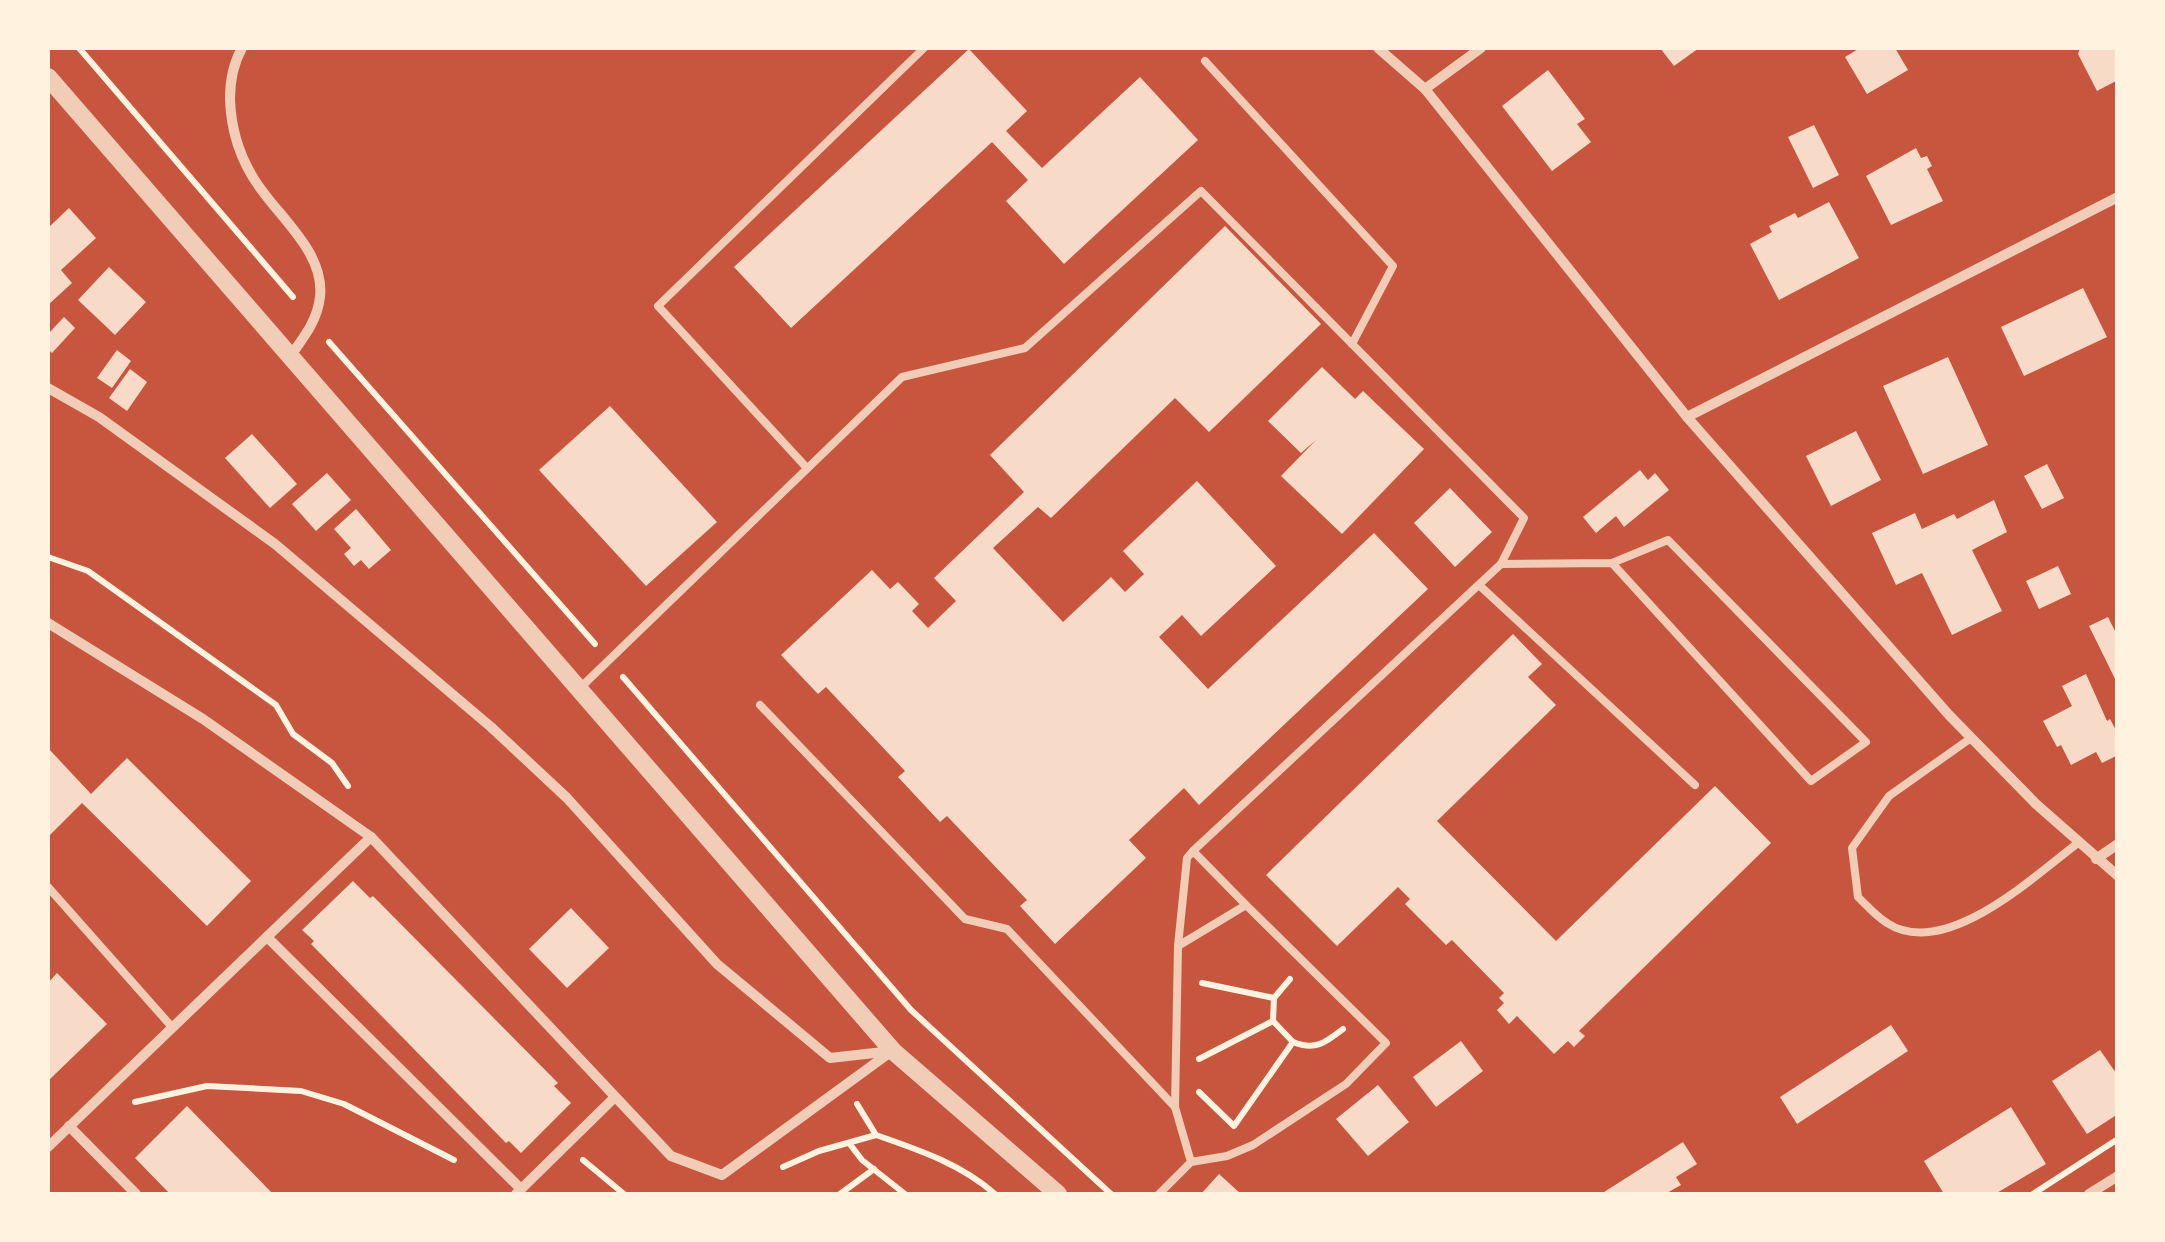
<svg xmlns="http://www.w3.org/2000/svg" width="2165" height="1242" font-family="Mulish,sans-serif">
	<style>
		.building { fill: #f7dbc8 }
		.lines { fill: none; stroke-linecap: round; stroke-linejoin: round }
		.path { stroke: #fff3e0; stroke-width: 6 }
		.service { stroke: #f1ccb7; stroke-width: 8 }
		.minor { stroke: #f1ccb7; stroke-width: 10 }
		.tertiary { stroke: #f1ccb7; stroke-width: 18 }
	</style>
	<rect width="100%" height="100%" fill="#c8553d"/>
	<g class="building">
		<path d="M1660 48H1699L1674 66Z"/>
		<path d="M1860 48H1895L1908 70 1867 94 1845 57Z"/>
		<path d="M2080 48H2118V66L2115 67 2118 80 2097 91 2078 54Z"/>
		<path d="M969 49 1027 111 1006 131 1042 168 1140 77 1198 140 1064 264 1006 201 1028 180 992 142 791 328 734 267Z"/>
		<path d="M1548 70 1585 119 1577 124 1591 142 1552 171 1502 106Z"/>
		<path d="M1814 125 1839 175 1813 188 1788 137Z"/>
		<path d="M1916 148 1921 158 1927 156 1932 166 1927 169 1943 201 1891 225 1866 176Z"/>
		<path d="M1829 202 1859 258 1779 300 1750 244 1772 232 1769 226 1795 213 1798 218Z"/>
		<path d="M69 208 96 238 61 270 72 283 48 305V228Z"/>
		<path d="M1225 226 1321 324 1209 432 1175 398 1051 518 1038 507 993 548 1063 622 1111 577 1125 592 1144 574 1123 551 1197 481 1276 566 1201 636 1182 615 1159 637 1208 689 1374 533 1428 589 1199 805 1184 788 1129 840 1146 858 1055 944 1020 906 1027 900 947 816 940 822 898 777 905 771 826 687 818 694 781 655 872 570 890 589 898 582 919 604 912 611 928 628 956 601 934 578 1024 492 990 455Z"/>
		<path d="M109 267 146 302 115 335 78 300Z"/>
		<path d="M2083 288 2107 337 2024 376 2001 327Z"/>
		<path d="M64 317 75 328 52 353 48 349V334Z"/>
		<path d="M117 350 131 361 112 388 97 378Z"/>
		<path d="M1948 357 1988 445 1923 474 1883 386Z"/>
		<path d="M1322 367 1355 399 1363 391 1424 449 1342 534 1281 476 1316 440 1301 453 1268 421Z"/>
		<path d="M130 369 147 382 127 411 109 398Z"/>
		<path d="M610 406 717 522 646 586 539 470Z"/>
		<path d="M1856 431 1881 480 1831 506 1806 456Z"/>
		<path d="M252 434 297 484 270 508 225 458Z"/>
		<path d="M2047 464 2064 498 2042 509 2024 476Z"/>
		<path d="M1640 470 1648 480 1655 473 1669 490 1624 527 1616 516 1596 533 1583 517Z"/>
		<path d="M327 473 351 500 316 531 292 504Z"/>
		<path d="M1450 488 1492 532 1455 567 1414 523Z"/>
		<path d="M1994 500 2007 532 1972 550 2002 611 1952 635 1922 573 1896 585 1872 533 1915 513 1922 529 1954 514 1957 519Z"/>
		<path d="M356 509 391 550 369 569 361 560 354 566 344 554 351 548 334 529Z"/>
		<path d="M2058 566 2071 594 2039 609 2026 581Z"/>
		<path d="M2108 617 2118 637V685L2089 626Z"/>
		<path d="M1513 634 1542 664 1528 677 1556 705 1437 821 1556 941 1715 786 1771 843 1579 1031 1585 1036 1574 1047 1568 1041 1554 1054 1517 1016 1509 1024 1497 1010 1504 1003 1499 998 1504 993 1452 940 1446 945 1405 904 1410 899 1398 887 1337 946 1266 875Z"/>
		<path d="M2086 674 2107 721 2110 719 2118 734V755L2102 763 2096 752 2071 765 2061 745 2057 747 2043 721 2072 706 2062 686Z"/>
		<path d="M48 748 91 794 127 758 251 881 207 926 82 803 48 837Z"/>
		<path d="M353 881 370 898 373 896 558 1083 554 1086 571 1103 521 1153 509 1141 506 1143 311 944 314 941 302 930Z"/>
		<path d="M571 908 609 948 567 988 529 949Z"/>
		<path d="M57 973 107 1024 48 1081V983Z"/>
		<path d="M1891 1025 1908 1051 1797 1124 1780 1097Z"/>
		<path d="M1461 1041 1483 1071 1436 1107 1413 1077Z"/>
		<path d="M2100 1050 2118 1076V1114L2087 1134 2052 1081Z"/>
		<path d="M1378 1085 1409 1122 1368 1156 1336 1119Z"/>
		<path d="M187 1106 273 1194H170L135 1158Z"/>
		<path d="M2011 1107 2046 1164 1995 1194H1944L1924 1161Z"/>
		<path d="M1683 1142 1697 1164 1676 1177 1681 1185 1665 1194 1604 1192Z"/>
		<path d="M1219 1174 1241 1194H1201Z"/>
	</g>
	<g class="lines">
		<g class="path">
			<path d="M79 48 293 297"/>
			<path d="M329 342 595 644"/>
			<path d="M48 557 88 571 276 705 293 734 332 763 348 786"/>
			<path d="M623 677 911 1010 1111 1194"/>
			<path d="M1202 983 1274 998"/>
			<path d="M1273 1021 1293 1042"/>
			<path d="M1199 1059 1273 1021 1274 998 1290 979"/>
			<path d="M1199 1092 1234 1126 1293 1042C1315 1051 1325 1043 1343 1029"/>
			<path d="M135 1102 207 1086 301 1091 344 1104 454 1160"/>
			<path d="M857 1104 876 1135C919 1150 961 1164 995 1194"/>
			<path d="M849 1143 862 1160 905 1194"/>
			<path d="M583 1160 624 1194"/>
			<path d="M783 1167 819 1151 876 1135"/>
			<path d="M840 1194 874 1169"/>
			<path d="M2033 1194 2118 1139"/>
		</g>
		<g class="service">
			<path d="M1205 61 1393 266 1352 344"/>
			<path d="M806 467 658 306 924 48"/>
			<path d="M1479 585 1695 785"/>
			<path d="M578 690 902 377 1025 348 1201 191 1524 518 1501 564"/>
			<path d="M760 705 965 919 1007 929 1175 1107"/>
			<path d="M1971 738 1889 796 1852 848 1858 897C1867 906 1877 917 1887 923 1945 961 2034 876 2078 843"/>
			<path d="M48 887 172 1027"/>
			<path d="M1246 905 1193 851 1501 564 1612 563 1811 781 1866 742 1668 540 1612 563"/>
			<path d="M1178 946 1187 858 1193 851"/>
			<path d="M1159 1194 1191 1162 1227 1156 1253 1145 1346 1084 1386 1043 1246 905 1178 946 1175 1107 1191 1162"/>
		</g>
		<g class="minor">
			<path d="M242 48C233 64 230 81 230 99 231 131 240 159 258 185 280 218 325 253 320 297 317 322 303 338 289 358"/>
			<path d="M1378 48 1425 89 1687 417 1949 715 2036 804 2118 876"/>
			<path d="M1425 89 1481 48"/>
			<path d="M48 388 99 417 275 544 491 727 567 798 717 964 830 1058 892 1051"/>
			<path d="M1687 417 2118 197"/>
			<path d="M48 623 203 719 371 837 671 1156 722 1175 892 1051"/>
			<path d="M2096 859 2118 844"/>
			<path d="M267 937 521 1189"/>
			<path d="M69 1126 136 1194"/>
			<path d="M48 1147 371 837"/>
			<path d="M516 1194 615 1097"/>
			<path d="M2089 1194 2118 1176"/>
		</g>
		<path class="tertiary" d="M48 77 893 1051 1058 1194"/>
	</g>
	<rect width="2165" height="1242" fill="none" stroke="#fff3e0" stroke-width="100"/>
</svg>
